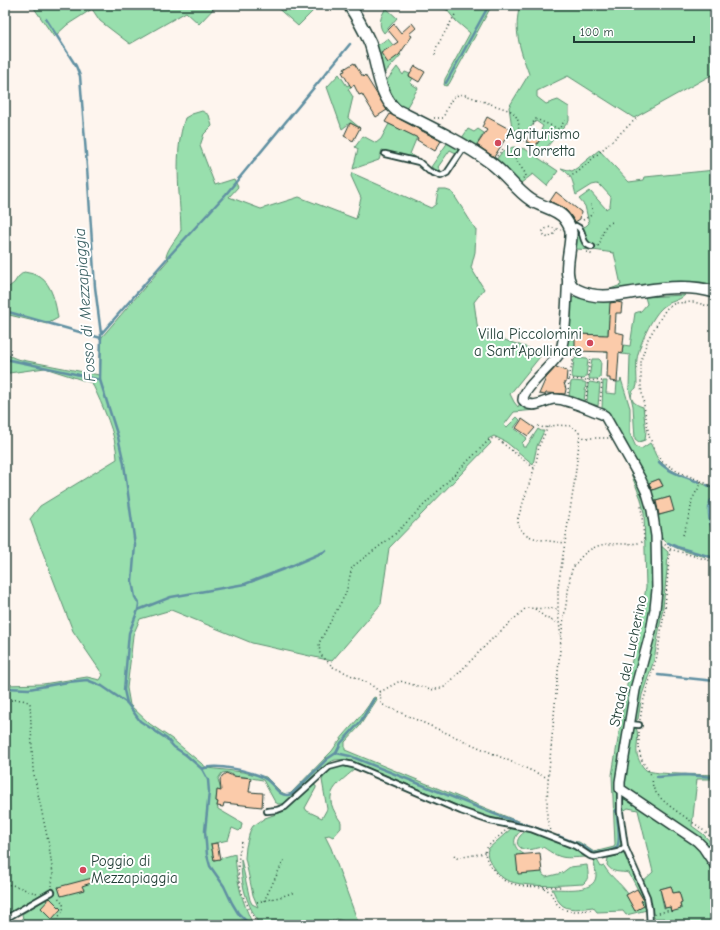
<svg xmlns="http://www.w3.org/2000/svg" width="720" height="930" font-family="'Comic Neue',sans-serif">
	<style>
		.green { fill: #98dfad; stroke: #5c8e70; fill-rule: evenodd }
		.water { fill: #8bc7eb; stroke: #6090a2 }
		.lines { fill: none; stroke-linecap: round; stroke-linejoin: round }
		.stream { stroke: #6090a2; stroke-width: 2.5 }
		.building { fill: #fbcbaa; stroke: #1f3d34 }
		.service-casing { stroke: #1f3d34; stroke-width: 8 }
		.minor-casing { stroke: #1f3d34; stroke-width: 12 }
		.tertiary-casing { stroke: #1f3d34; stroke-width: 14 }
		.path { stroke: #1f3d34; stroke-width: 1.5; stroke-dasharray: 1 3; stroke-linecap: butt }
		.service { stroke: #fff; stroke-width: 4.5 }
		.minor { stroke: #fff; stroke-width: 9 }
		.tertiary { stroke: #fff; stroke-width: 11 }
		.poi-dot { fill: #d1495b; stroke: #fff; stroke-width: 1.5 }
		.labels { text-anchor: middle; stroke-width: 4; stroke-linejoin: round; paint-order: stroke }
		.poi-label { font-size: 15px; fill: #1f3d34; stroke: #fff; text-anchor: start }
		.street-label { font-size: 15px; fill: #1f3d34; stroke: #fff }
		.water-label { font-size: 16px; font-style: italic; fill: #3a6062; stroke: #fff }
	</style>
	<rect width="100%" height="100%" fill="#fef5ee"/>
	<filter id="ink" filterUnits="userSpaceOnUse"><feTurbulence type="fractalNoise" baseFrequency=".025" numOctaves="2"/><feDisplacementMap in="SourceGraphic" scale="8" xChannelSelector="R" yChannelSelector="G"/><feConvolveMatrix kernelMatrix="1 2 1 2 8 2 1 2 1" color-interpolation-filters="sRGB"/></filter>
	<g filter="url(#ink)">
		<g class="green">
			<path d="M32 5H217L199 24 186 12 130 44 100 21 92 9 67 25 54 37Z"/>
			<path d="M274 5H319L298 26Z"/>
			<path d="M435 5H492L449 84 446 86 444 85 445 79 470 33 456 21 447 10Z"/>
			<path d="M520 5H715V73L634 118 568 76 537 91V97L546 104 558 100 569 107V121L540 155 531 149 526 143 527 144 528 143 535 147 541 138 540 137 543 132 541 130 543 126 536 121 523 136 512 128 509 107 529 74C520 49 513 31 520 5Z"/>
			<path d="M386 8 397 18 384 33C377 25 381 16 386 8Z"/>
			<path d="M388 39 401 55 382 76 374 47Z"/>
			<path d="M397 67 403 75 405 72 410 74 409 76 413 78 410 83 418 88 405 110 395 104 385 83Z"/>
			<path d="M339 74 347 86 350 84 351 87 348 89 353 97 348 118 360 128 350 123 342 129 327 87Z"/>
			<path d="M202 111 209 115 212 126 204 134 200 146 215 185 234 179 238 187 229 197 261 209 299 197 356 219 361 198 351 176 352 173 431 208 436 204 438 190H446L452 192 476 230 475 252 471 268 484 289 474 302 478 331 543 353 510 394 514 402 518 407 520 403C524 410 532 408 539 407L536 410 514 412 504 425 506 428 517 417 520 420 514 428 527 438 522 443 523 447H526L538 429 541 431H544L537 446 533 464 506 442 494 436 488 439 491 443 389 548 381 604 332 661 252 643 171 610 140 619 133 635 131 655 127 688 130 705 150 724 172 739 207 768 243 772 266 777 281 792 287 795 291 793 332 751C344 732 362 718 373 698L375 697 377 699 376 701 359 727 345 742V750L512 819 522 822V824L490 817 461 807 354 762C347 760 342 759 335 760 322 764 297 793 286 804H278L275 802 263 780 238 776V777C231 776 231 771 222 773L218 779 221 791H217L216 801 218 802 217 806 218 809 242 823 241 829 239 831 232 828 228 840 211 844 214 860 235 854C237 884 241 898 253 925H24L22 914 52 896 53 892 48 890 5 916V685L43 684 87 677 100 680 103 675 73 631 30 519 40 506 117 459C116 433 103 407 92 383L45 368 9 373 5 372V354L17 359 99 375 101 338 169 259 166 257C168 247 177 239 181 230 180 192 173 155 185 118L192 114Z"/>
			<path d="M389 124 417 137 410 154 417 159 407 157 382 150 379 160 353 169 358 149 355 147 363 136 376 143 381 139Z"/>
			<path d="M468 129 474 132 478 129 484 133 475 147 460 141Z"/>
			<path d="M448 142 456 147 458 151 456 153 450 150 438 167 441 171 440 172 431 167Z"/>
			<path d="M513 147 525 149 558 171 547 186 533 174 521 183 531 196 496 160 502 152Z"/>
			<path d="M599 150 629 182 644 180 645 177 715 170V285L701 282H668L647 285 614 293 579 287 573 278 572 265 576 230 586 226 589 223 585 206 579 199 590 191 606 209 610 206 611 197 600 185 597 184 592 185 576 195C572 181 574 177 561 168L572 171 577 168ZM576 249 593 250 614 253 621 285 605 291 580 286C570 276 574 261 576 249Z"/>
			<path d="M24 272C29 273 36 274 40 277 52 284 56 305 58 318L47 324 5 314V290L14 283 18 277Z"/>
			<path d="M685 295C679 301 670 301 663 307 652 316 639 345 637 359 636 367 637 376 637 385L636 388C627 395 632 404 643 407L646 431 645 440 639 442 635 439 633 406 629 388 630 355 622 354 623 345 630 346 635 313 641 311 647 304 645 297Z"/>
			<path d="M569 297 611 301 608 331 611 353 604 352V335L576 334 575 351H565Z"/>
			<path d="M576 358 587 359 588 360 586 377 584 379 573 378 572 376 574 360Z"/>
			<path d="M592 359H599L601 361 600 378 598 379H590L589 378Z"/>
			<path d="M621 379 630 408V434L636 447 641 449 650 443C654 449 655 457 661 462 671 473 700 482 715 489V498L712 499C710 508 707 517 711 527L715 528V559C700 555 668 550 660 535 658 530 658 522 657 516L673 511 670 497 653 502 649 492 663 486 660 479 646 484 602 410 603 381H607L606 393 616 394 617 382H620Z"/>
			<path d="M573 381 584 382 586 383 584 402 569 396 571 382Z"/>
			<path d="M590 382 600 384 598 406 587 402 588 384Z"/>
			<path d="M622 451 645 495 654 536 655 601 618 788V809L621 844 616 850 594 855 579 845 568 841 579 842 594 852 614 847 615 844 612 775 629 673 640 625 646 587 644 513 641 499Z"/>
			<path d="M658 543 668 552 667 570 663 607 654 660 642 695 638 719 634 722 638 685 647 654Z"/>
			<path d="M635 726C640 733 636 745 637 754 638 759 642 767 646 770 654 775 703 774 715 775V779H697L692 826 703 834 715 847V860L624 786 631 728Z"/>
			<path d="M335 766H345L355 769C333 788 321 794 341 822V828L333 837 329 835 325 836 331 848 359 925H345L343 921 337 919 320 925H259C255 916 250 908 247 899 242 886 241 872 241 859L250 900 252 904 258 907 253 895 245 858 246 847 250 831 253 826 265 818 279 813 290 807 313 785 316 786V788L305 808 307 811 322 818 327 809 322 780 325 774Z"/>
			<path d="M627 797 691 839 708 858 715 870V925H666L664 918H654L649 896 642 882 653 872 638 810 628 808 623 811V801ZM671 886 673 893 679 892 682 902 680 903 681 909 672 911 670 907 664 908 660 889Z"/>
			<path d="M513 827 524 829C516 833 511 842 518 850 520 852 523 853 526 856 531 861 536 866 542 872L543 875 546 877 562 873 570 867 587 865C588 873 590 878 583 884 564 885 519 889 503 878 499 875 496 870 493 866 489 860 486 856 488 849Z"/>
			<path d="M528 830C542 836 577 845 586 857 563 858 562 860 543 847 537 848 528 851 523 849 511 844 521 833 528 830Z"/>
			<path d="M624 854 642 894 647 910 626 915 623 911 597 912 593 907C583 908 567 912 560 903 556 899 555 894 552 889 565 889 595 893 596 876 596 872 595 867 594 863L597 860 601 867 604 866C611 878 620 882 628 894L626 895 635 911 643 906 641 901 643 899 629 873C620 871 613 874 607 865L608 858Z"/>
		</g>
		<path class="water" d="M715 498V528L711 527C708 519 707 508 710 500Z"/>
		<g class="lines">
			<g class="stream">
				<path d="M46 19 76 66 80 76 87 167 95 287 101 334 100 380 118 437 124 464 135 545 132 581 135 597 139 604 138 610 129 633 124 690 127 703 140 721 167 739 174 747 186 755 202 769 208 780 209 792 205 831 207 855 210 866 224 886 232 903 238 913 250 925"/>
				<path d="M446 83 489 5"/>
				<path d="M5 311 101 338"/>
				<path d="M101 334 170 255 226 194 350 44"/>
				<path d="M5 359 67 372 100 380"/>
				<path d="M659 462C670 473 685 477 699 482"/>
				<path d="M707 485 715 489"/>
				<path d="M668 543 677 547 715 558"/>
				<path d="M138 610 171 597 245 584 289 567 326 551"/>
				<path d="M658 675 715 681"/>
				<path d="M5 688 29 689 68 682 87 680 102 686 127 703"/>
				<path d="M336 753 341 743 361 721 374 699"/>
				<path d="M202 769C216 763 251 771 264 778 275 783 277 799 292 794L327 759 336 753 350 756 497 815 545 831"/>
				<path d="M657 777 685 775 715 777"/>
				<path d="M558 836 581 845 594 854C600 852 611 852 616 848 622 843 617 817 616 810"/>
			</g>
		</g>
		<g class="building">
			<path d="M412 23 416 28 409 34 412 36 399 55 388 63 381 53 398 42 388 30 394 24 401 33Z"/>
			<path d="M354 63 363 77 365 75 387 110 376 117 362 94 359 95 354 85 351 87 342 72 345 71 344 69Z"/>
			<path d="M415 66 425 72 419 82 409 76Z"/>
			<path d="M390 114 441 141 435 151 417 140 418 138 385 122Z"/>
			<path d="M487 117 511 130 494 157 477 145 487 130 482 127Z"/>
			<path d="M350 123 360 128 353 141 344 136Z"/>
			<path d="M532 131 541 138 535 147 526 141Z"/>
			<path d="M556 192 581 212 580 219 575 222 566 210 550 201Z"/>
			<path d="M617 302 622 303 621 313H616L615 332 624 334 622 354 619 353 617 382 610 381V378H607L608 352 575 351V334L608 335 610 303Z"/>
			<path d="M556 367 567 371 566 383H564L566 389 565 394 546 393 545 395 539 394 546 378Z"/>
			<path d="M522 419 535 428 528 436 516 428Z"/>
			<path d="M659 479 663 486 652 490 649 483Z"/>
			<path d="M670 497 674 511 659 515 656 501Z"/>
			<path d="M226 773 233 776 251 778 249 792 263 793 262 807 224 803 223 807 217 806 218 802 216 801 217 790 221 791 220 780 222 776Z"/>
			<path d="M217 843 220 859 214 860 211 844Z"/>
			<path d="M540 853 542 872 518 874 516 855Z"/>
			<path d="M96 877 97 881 82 886 84 890 61 896 58 887Z"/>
			<path d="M671 886 673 893 679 892 682 902 680 903 681 909 671 912 670 907 665 908 660 889Z"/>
			<path d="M637 889 643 899 641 901 644 906 635 911 626 895Z"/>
			<path d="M50 898 61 909 52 919 41 908Z"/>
		</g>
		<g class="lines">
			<defs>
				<g id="service">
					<path d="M385 154 419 162 429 171 441 176 447 173 465 146"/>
					<path d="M576 226C586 230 579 243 592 247"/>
					<path d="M628 724 639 725"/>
					<path d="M620 790V812L625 847 647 897 649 909 650 925"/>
					<path d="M267 811 277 810 285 807 329 767 344 763 353 765 461 811 490 821 531 829 575 846 590 856 595 857 618 852 625 847"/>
					<path d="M5 919 52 892"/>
				</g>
				<path id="minor" d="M568 277C566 295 567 340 559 354 552 366 522 389 523 400 532 411 544 400 554 399 566 398 590 410 602 414L605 416 640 478 647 493 652 510 656 536 657 590 655 609 651 631 635 690 620 782V789L697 841 703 847 715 865"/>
				<path id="tertiary" d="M349 5C357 17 364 30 370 43 378 65 378 94 396 110 428 126 462 142 491 163 506 174 516 190 531 200 541 207 558 209 565 219 568 223 571 228 571 233 572 249 559 281 577 290 599 301 620 294 643 291 666 287 692 285 715 292"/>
			</defs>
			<use href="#service" class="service-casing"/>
			<use href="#minor" class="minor-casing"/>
			<use href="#tertiary" class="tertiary-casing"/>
			<g class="path">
				<path d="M435 55 437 46 456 13"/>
				<path d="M434 118H443C448 107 451 92 465 95L511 111C519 117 521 127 516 135"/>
				<path d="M534 125 532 124 536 119 559 129 565 120"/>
				<path d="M523 140 527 143 528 142"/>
				<path d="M506 145 525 173 526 176 522 179"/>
				<path d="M497 156 504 148"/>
				<path d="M569 177 578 172 638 117"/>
				<path d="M583 220 590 216 593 212 591 204"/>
				<path d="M555 230 554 234 548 238 543 234V231L548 227 561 230"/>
				<path d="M598 246C604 237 601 222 615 222"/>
				<path d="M587 252 593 255"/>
				<path d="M569 379 602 381 600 404"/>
				<path d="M568 393 569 379 574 355"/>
				<path d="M586 400 590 356"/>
				<path d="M538 426 544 428 556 425 572 426 578 431 580 435 574 485 558 587V612L561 639 548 781 547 805V819L551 831"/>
				<path d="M548 427 539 446 536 463 518 518C516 541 548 540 564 543"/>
				<path d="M580 435 585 438H609"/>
				<path d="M534 468 496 438 490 439 393 536 352 567 346 593 319 643 320 654 333 667 370 684 380 692 381 704 548 778"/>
				<path d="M701 481 715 488"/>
				<path d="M683 535 690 513 692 500 695 494 700 486 701 481 679 472 663 462 654 448 649 436 641 387V360L648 339 666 309 675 303 694 302 715 308"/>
				<path d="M670 549 715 562"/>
				<path d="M535 609 546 618 559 623"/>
				<path d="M561 637 571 572C576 560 588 548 601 545 614 542 629 546 642 542L644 539 641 506"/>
				<path d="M711 645 715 621"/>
				<path d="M380 692 400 681 431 690 445 687 491 640 526 608 558 609"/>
				<path d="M7 701C15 699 23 699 30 703L33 770 49 846 53 874 52 886"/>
				<path d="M640 720 643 702 657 656 665 607 670 549 664 544"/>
				<path d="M639 732C639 742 638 753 643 762 645 767 649 770 651 775 653 779 652 783 653 787 660 806 701 823 715 842"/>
				<path d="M505 831C500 836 491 842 487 848 483 854 487 860 490 865 494 870 497 876 502 879 516 889 544 886 561 887"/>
				<path d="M242 842C237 857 237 877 242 893 246 904 253 914 257 925"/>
				<path d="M454 855 457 858 485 853"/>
				<path d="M5 885C15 883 26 892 38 893"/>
				<path d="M544 888C550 891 551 894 554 899 562 916 577 910 593 910"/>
				<path d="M264 901 285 858"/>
				<path d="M257 902 280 897 295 892"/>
				<path d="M655 914 671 910"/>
				<path d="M51 925C60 915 71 907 56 896"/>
			</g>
			<use href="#service" class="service"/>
			<use href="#minor" class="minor"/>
			<use href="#tertiary" class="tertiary"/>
		</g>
	</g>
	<g class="poi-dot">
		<circle cx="498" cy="143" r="4"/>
		<circle cx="590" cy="343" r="4"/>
		<circle cx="83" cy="870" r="4"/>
	</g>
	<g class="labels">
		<g class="poi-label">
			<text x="506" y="139">Agriturismo<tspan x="506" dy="17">La Torretta</tspan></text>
			<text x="582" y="339" text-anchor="end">Villa Piccolomini<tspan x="582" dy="17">a Sant'Apollinare</tspan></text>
			<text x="91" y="866">Poggio di<tspan x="91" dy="17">Mezzapiaggia</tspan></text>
		</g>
		<g class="street-label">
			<text transform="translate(628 661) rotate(-78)" y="5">Strada del Lucherino</text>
		</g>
		<g class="water-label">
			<text transform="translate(84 305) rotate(-94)" y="6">Fosso di Mezzapiaggia</text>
		</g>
	</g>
	<rect width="720" height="930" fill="none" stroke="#fff" stroke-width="20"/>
	<rect x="10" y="10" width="700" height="910" fill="none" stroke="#1f3d34" stroke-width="1.5" filter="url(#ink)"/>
	<path d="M574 36v6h120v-6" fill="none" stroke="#1f3d34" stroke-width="2"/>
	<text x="580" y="36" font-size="12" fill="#1f3d34" stroke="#ffffff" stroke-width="3" paint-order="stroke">100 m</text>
</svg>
